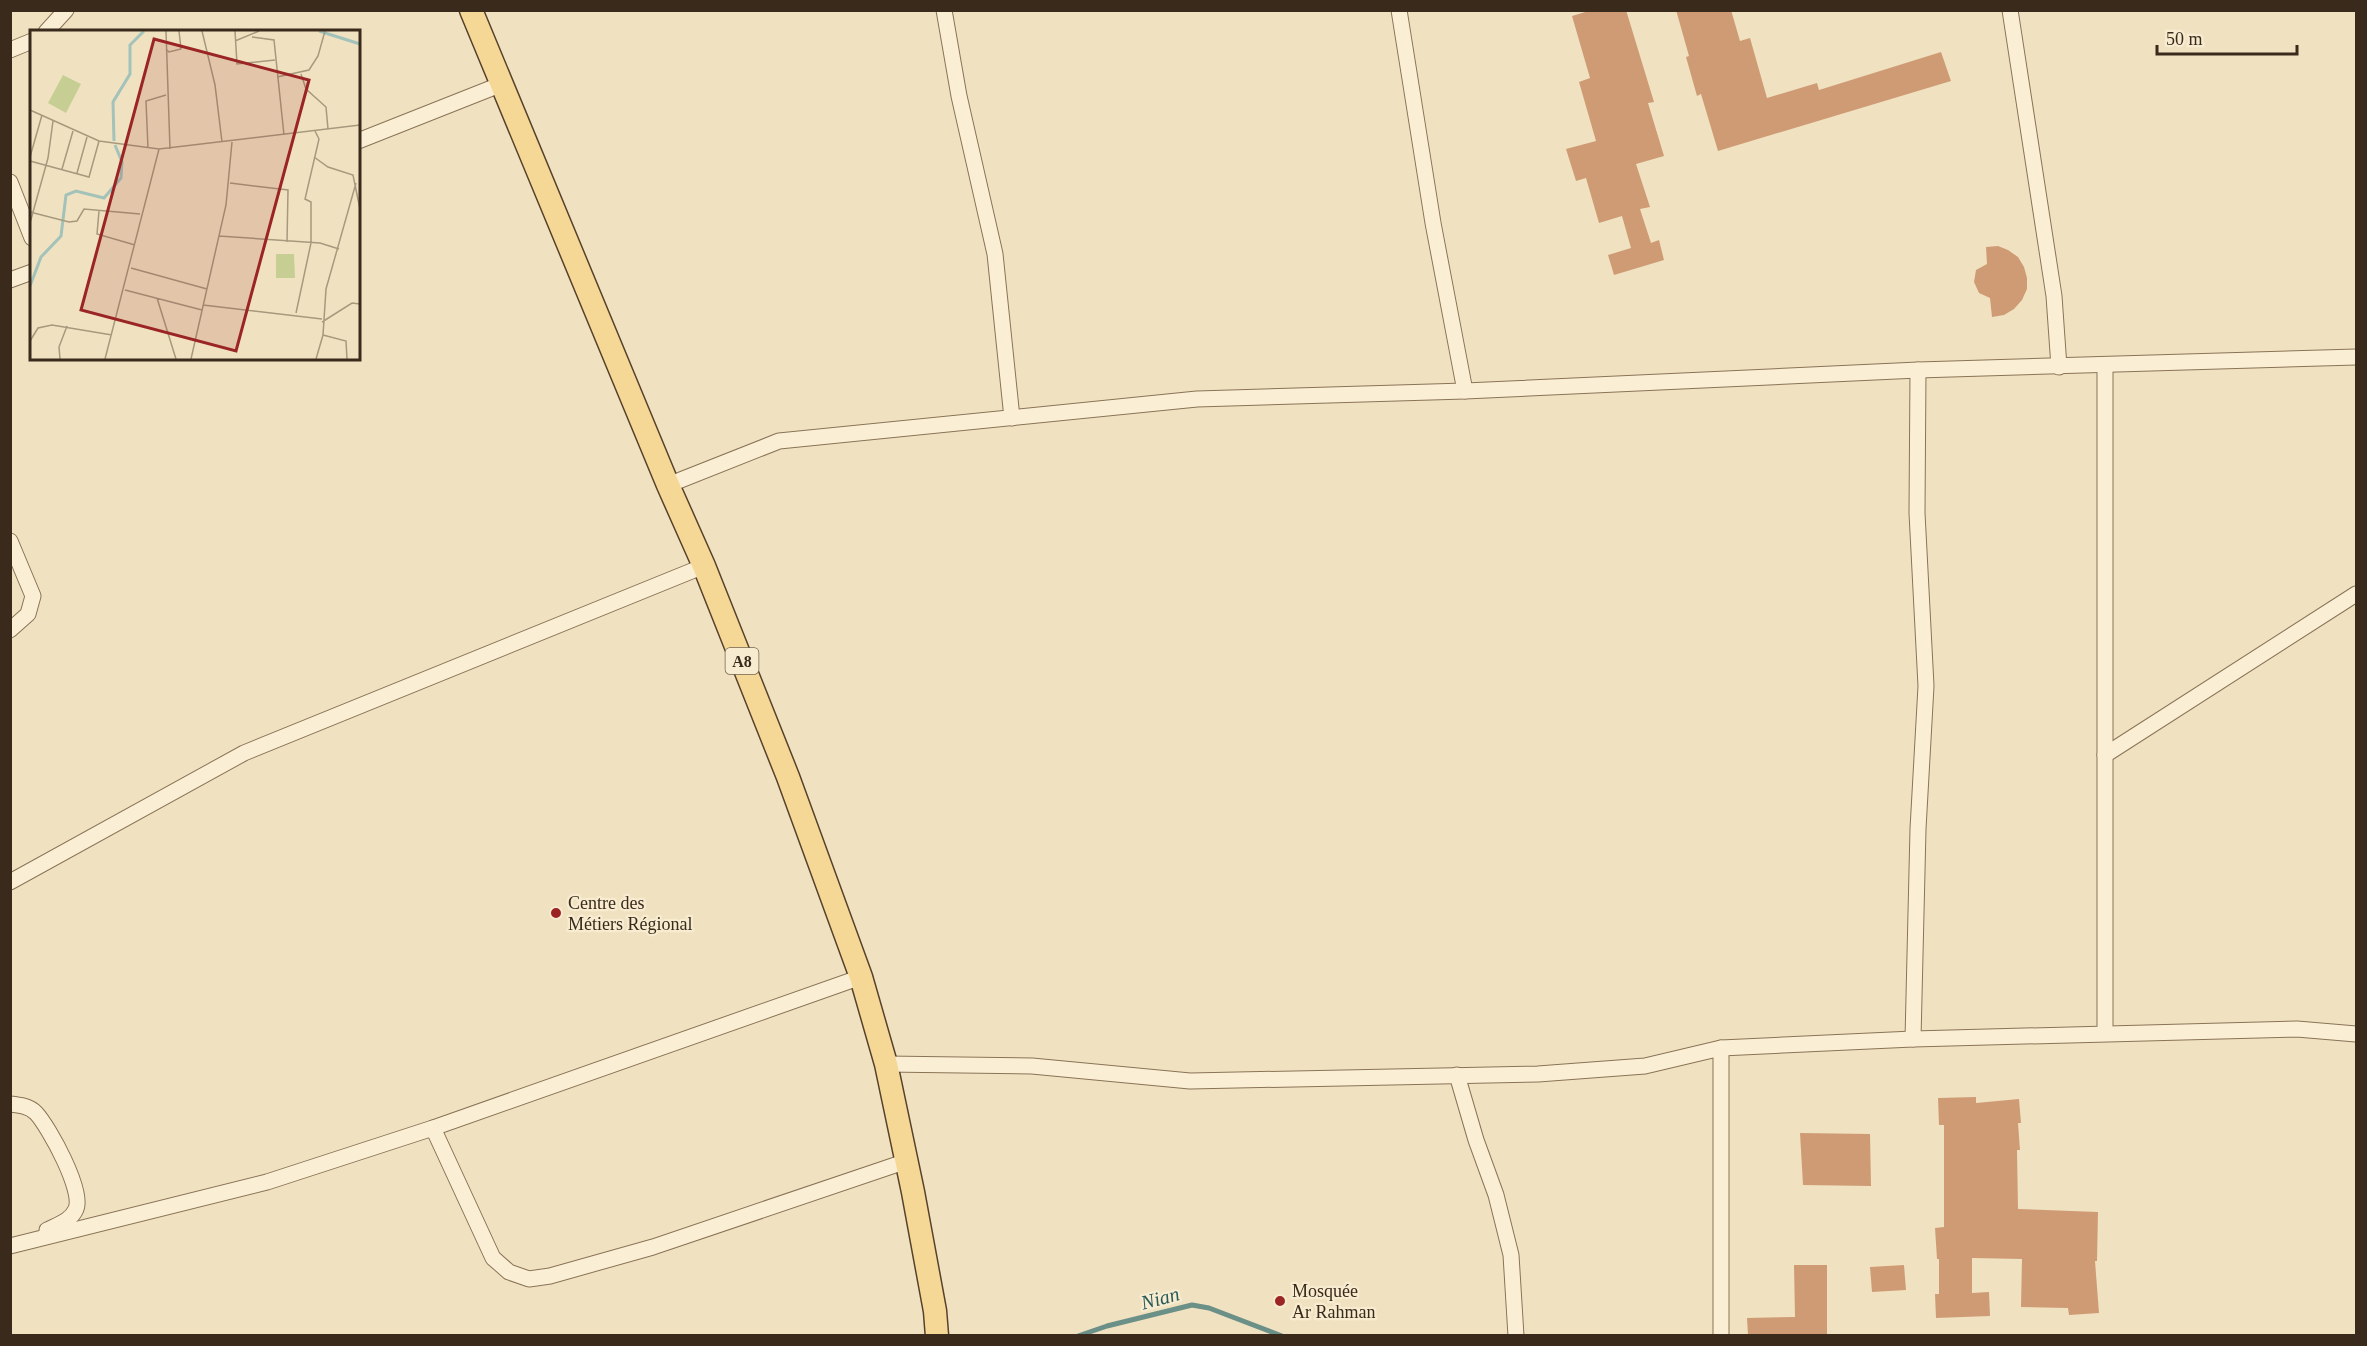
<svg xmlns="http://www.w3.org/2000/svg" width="2367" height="1346" font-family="Georgia,serif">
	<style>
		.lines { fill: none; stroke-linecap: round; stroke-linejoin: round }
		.stream { stroke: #6a9087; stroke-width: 5 }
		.building { fill: #cf9b75 }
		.minor-casing { stroke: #8a7357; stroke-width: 17 }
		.primary-casing { stroke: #57412c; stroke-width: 25 }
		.minor { stroke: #faefd4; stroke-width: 15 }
		.primary { stroke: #f5d896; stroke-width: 22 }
		.poi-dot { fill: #9b2525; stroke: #f7ecd0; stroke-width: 2 }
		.labels { text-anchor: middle; stroke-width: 4.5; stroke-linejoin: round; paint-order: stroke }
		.shield { fill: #f7ecd0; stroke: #726452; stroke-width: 1.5 }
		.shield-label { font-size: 16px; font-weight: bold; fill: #392a1c }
		.poi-label { font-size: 18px; fill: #392a1c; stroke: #f7ecd0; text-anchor: start }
		.water-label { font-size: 20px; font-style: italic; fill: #2b5957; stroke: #f7ecd0 }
		.inset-river { fill: none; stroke: #a3c2b9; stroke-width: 3 }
		.inset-road { fill: none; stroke: #a7987e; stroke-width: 1.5 }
		.view { fill: #9b2525; fill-opacity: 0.15; stroke: #9b2525; stroke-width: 3 }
		.inset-edge { fill: none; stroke: #392a1c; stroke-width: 3 }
	</style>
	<rect width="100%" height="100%" fill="#f0e2c0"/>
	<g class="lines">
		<path class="stream" d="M1078 1336 1107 1326 1192 1305 1209 1308 1282 1336"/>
	</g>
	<g class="building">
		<path d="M1592 10H1626L1654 102 1648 103 1664 156 1636 164 1650 207 1640 209 1651 243 1659 240 1664 260 1614 275 1608 255 1631 248 1622 216 1599 223 1586 178 1576 181 1566 149 1596 141 1579 82 1590 78 1572 16Z"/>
		<path d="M1676 10H1731L1740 41 1750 38 1767 98 1817 83 1819 90 1941 52 1951 81 1718 151 1701 94 1697 96 1686 57 1689 56Z"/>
		<path d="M1998 246 2008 250 2018 257 2024 267 2027 278V289L2022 300 2014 309 2004 315 1992 317 1990 298 1979 293 1974 282 1976 270 1987 264 1986 247Z"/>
		<path d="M1976 1097V1103L2019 1099 2021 1123H2018L2020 1150H2017L2018 1209 2098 1212 2097 1261H2095L2099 1313 2069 1315 2068 1308 2021 1307 2022 1259 1972 1258V1293L1989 1292 1990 1316 1936 1318 1935 1294H1939V1259H1937L1935 1228 1944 1227V1125H1939L1938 1098Z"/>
		<path d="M1800 1133 1870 1134 1871 1186 1803 1185Z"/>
		<path d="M1794 1265H1827V1335H1748L1747 1318 1795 1317Z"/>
		<path d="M1904 1265 1906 1290 1872 1292 1870 1267Z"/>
	</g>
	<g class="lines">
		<defs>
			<g id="minor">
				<path d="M944 10 959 96 995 254 1012 418"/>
				<path d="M1399 10 1433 223 1465 391"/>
				<path d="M2010 10 2054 296 2059 367"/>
				<path d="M46 32 66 10"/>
				<path d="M10 50 32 41"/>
				<path d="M358 141 502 84"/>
				<path d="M10 182 32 238"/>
				<path d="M10 280 32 272"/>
				<path d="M2105 365V1033"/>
				<path d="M668 485 779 441 1197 399 1465 391 1918 370 2356 357"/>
				<path d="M10 541 33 596 28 614 10 630"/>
				<path d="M2105 755 2356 594"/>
				<path d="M10 882 244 753 704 566"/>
				<path d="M1913 1039 1918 829 1926 686 1917 513 1918 370"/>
				<path d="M886 1064 1032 1066 1190 1081 1538 1074 1645 1066 1721 1048 1913 1039 2297 1029 2356 1034"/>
				<path d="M1457 1075 1476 1140 1496 1195 1511 1255 1516 1336"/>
				<path d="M10 1104C20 1105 29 1106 36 1113 49 1127 84 1191 76 1209 71 1221 57 1225 47 1230"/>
				<path d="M433 1128 493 1258 509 1272 529 1279 550 1276 653 1247 907 1161"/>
				<path d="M10 1246 267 1182 433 1128 861 977"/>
				<path d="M1721 1336V1048"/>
			</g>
			<path id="primary" d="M471 10 668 485 704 566 788 777 861 977 886 1064 913 1192 935 1311 937 1336"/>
		</defs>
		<use href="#minor" class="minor-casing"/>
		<use href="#primary" class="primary-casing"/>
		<use href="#minor" class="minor"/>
		<use href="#primary" class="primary"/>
	</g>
	<g class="poi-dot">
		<circle cx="556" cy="913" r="6"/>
		<circle cx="1280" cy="1301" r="6"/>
	</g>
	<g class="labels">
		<rect class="shield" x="725.5" y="648" width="33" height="26" rx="4.5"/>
		<g class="shield-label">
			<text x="742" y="667">A8</text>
		</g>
		<g class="poi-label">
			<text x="568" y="909">Centre des<tspan x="568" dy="21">Métiers Régional</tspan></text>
			<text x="1292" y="1297">Mosquée<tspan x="1292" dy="21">Ar Rahman</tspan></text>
		</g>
		<g class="water-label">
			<text transform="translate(1160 1298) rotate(-15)" y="7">Nian</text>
		</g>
	</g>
	<g transform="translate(30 30)">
		<rect width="330" height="330" fill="#f0e2c0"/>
		<path d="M33 45 51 54 36 83 18 73ZM246 224H264L265 248H246Z" fill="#c7ce94"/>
		<path class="inset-river" d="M289 1 330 14M84 111 83 72 100 44V15L114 1M0 256 11 227 31 206 36 165 46 161 74 168 91 148 92 132 85 115"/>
		<path class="inset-road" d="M136 1 140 119M172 1 185 55 192 112M205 1 207 34 245 30M222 7 244 10 254 105M205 11 229 1M136 19 139 22 151 19 149 1M271 44 276 59 296 77 298 99M247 47 279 40 288 26 295 1M0 80 69 111 129 119 330 95M118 118 116 71 136 65M0 127 12 85M284 127 298 137 323 145 330 179M0 131 59 147 69 111M32 139 43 101M47 143 57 107M200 153 258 160 257 212M69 181 67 204 105 215M0 182 39 192 47 191 54 179 110 184M0 193 18 128 23 91M189 206 290 213 309 219M101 238 177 259M95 260 172 280M127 268 146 329M173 275 292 289M266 283 281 213V172L275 169 289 109 285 101M292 292 322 273 330 274M293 305 316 311 317 329M0 311 8 298 22 295 82 305M30 329 29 317 37 296M75 329 129 119M161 329 196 175 202 112M286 329 293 305 296 259 326 153"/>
		<path class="view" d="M124 9 279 50 206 321 51 280Z"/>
		<rect width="330" height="330" class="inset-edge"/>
	</g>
	<rect width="2367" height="1346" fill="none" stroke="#392a1c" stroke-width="24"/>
	<path d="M2157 45v9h140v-9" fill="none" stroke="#392a1c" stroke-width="3"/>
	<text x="2166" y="45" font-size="18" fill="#392a1c" stroke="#f7ecd0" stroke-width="4.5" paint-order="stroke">50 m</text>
</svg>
